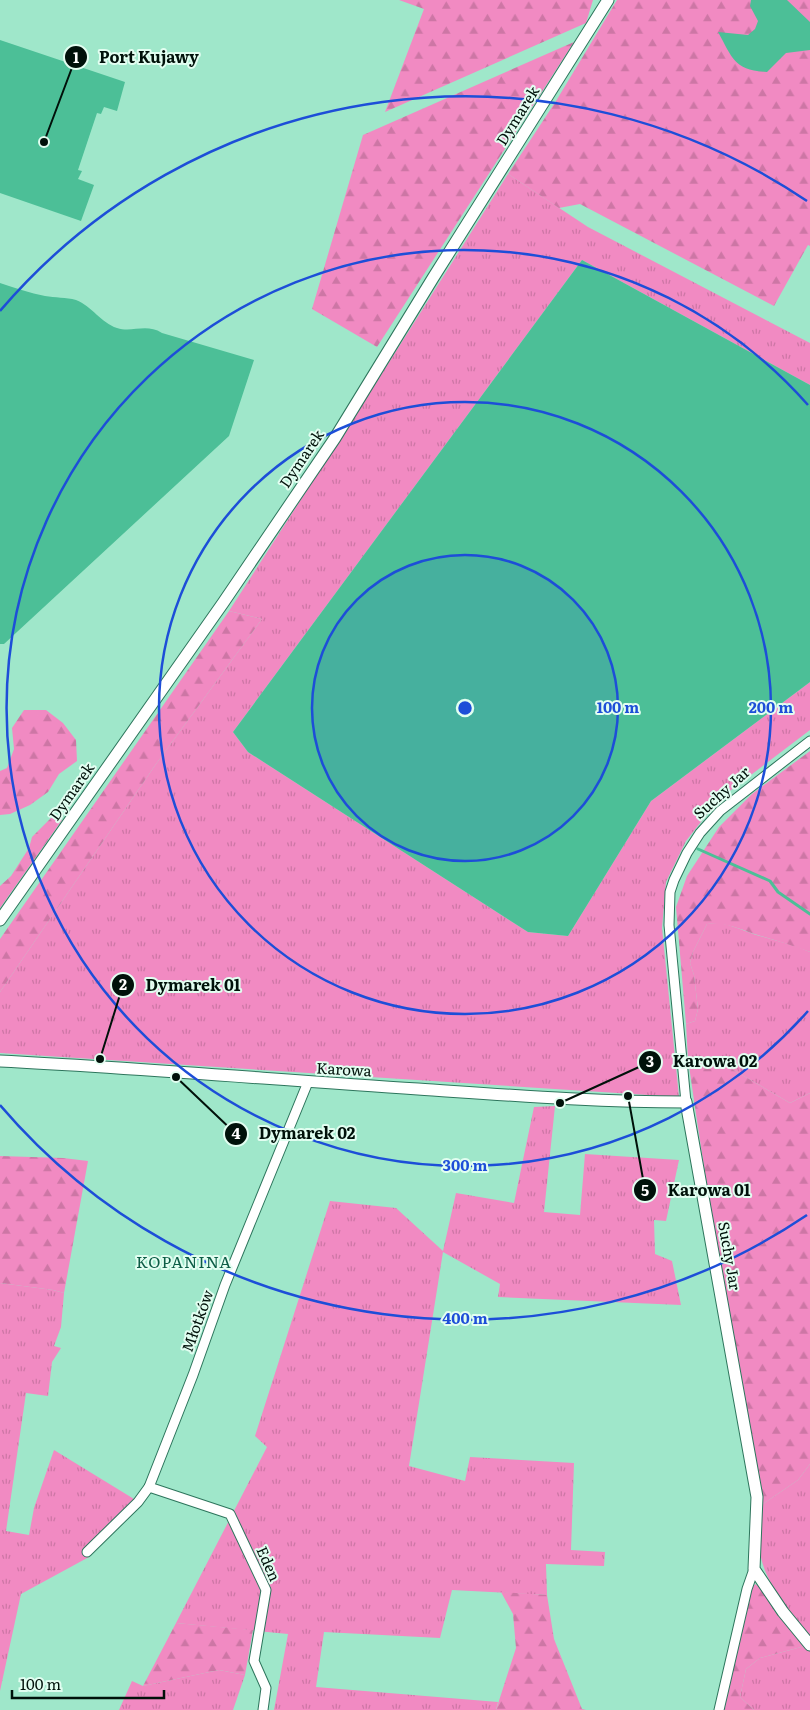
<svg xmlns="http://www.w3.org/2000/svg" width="810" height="1710" font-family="Literata,serif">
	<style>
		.grass { fill: url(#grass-tufts) }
		.forest { fill: url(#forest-firs) }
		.water { fill: #4cbf97 }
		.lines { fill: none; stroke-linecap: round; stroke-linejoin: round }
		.stream { stroke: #4cbf97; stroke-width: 3 }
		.minor-casing { stroke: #2d755c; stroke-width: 11 }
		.tertiary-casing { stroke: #2d755c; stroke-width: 13 }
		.minor { stroke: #fff; stroke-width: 9 }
		.tertiary { stroke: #fff; stroke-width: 11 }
		.ring { fill: none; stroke: #1d4ed8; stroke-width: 2.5 }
		.labels { text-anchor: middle; stroke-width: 4; stroke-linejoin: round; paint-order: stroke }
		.street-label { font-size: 15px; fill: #00110a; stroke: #e2fef1 }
		.neighbourhood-label { font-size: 16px; letter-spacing: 1px; fill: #0b5c45; stroke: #e2fef1 }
		.centre { fill: #1d4ed8; stroke: #e2fef1; stroke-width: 2.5 }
		.ring-label { font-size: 15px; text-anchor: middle; font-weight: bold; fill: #1d4ed8; stroke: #e2fef1; stroke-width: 4; stroke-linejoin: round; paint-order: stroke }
		.leader { fill: none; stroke: #00110a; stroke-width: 2 }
		.callout-dot { fill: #00110a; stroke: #e2fef1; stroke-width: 2 }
		.mark-label { font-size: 15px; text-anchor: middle; font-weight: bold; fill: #fff }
		.callout-label { font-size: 16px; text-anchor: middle; font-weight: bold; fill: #00110a; stroke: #e2fef1; stroke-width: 4; stroke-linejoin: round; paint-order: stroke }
	</style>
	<defs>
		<pattern id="grass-tufts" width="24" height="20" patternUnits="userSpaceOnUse" patternTransform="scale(1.25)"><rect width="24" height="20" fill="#f18ac2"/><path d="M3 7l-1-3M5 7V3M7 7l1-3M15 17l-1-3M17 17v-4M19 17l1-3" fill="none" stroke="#cd76a5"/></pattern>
		<pattern id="forest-firs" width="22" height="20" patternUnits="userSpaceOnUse" patternTransform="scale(1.25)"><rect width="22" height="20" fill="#f18ac2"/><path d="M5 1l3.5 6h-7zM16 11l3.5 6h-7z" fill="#cd76a5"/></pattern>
	</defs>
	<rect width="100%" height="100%" fill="#9fe7ca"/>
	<g class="grass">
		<path d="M508 174 588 227 810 343V385L582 260 233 732 248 752 528 932 568 936 651 801 810 682V730L718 800 686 841 666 882 662 928 679 1097 0 1053V992L156 764 262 619 229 611 369 394Z"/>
		<path d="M718 923C733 925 746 932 760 936 777 941 794 945 810 952V1093L790 1103 723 1064 688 1059 686 1024 695 1021 698 1009 694 975 690 963 693 952 707 924Z"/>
		<path d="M555 1106 544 1212 580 1215 585 1154 679 1160 666 1221 654 1220 655 1254 672 1261 681 1305 498 1297 500 1284 443 1252 409 1466 465 1481 470 1457 574 1463 571 1550 605 1552 604 1566 546 1564 547 1595 452 1590 440 1638 324 1632 316 1687 498 1702 496 1710H274L288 1634 176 1623 267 1447 255 1436 330 1201 396 1208 443 1251 456 1193 514 1203 534 1107Z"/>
		<path d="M0 1283 53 1290 64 1293 61 1327 54 1346 61 1348 52 1362 48 1396 26 1393 6 1531 29 1535 34 1508 54 1450 134 1499 90 1545 82 1550 89 1557 21 1594 0 1691Z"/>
		<path d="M810 1464V1636C791 1614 763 1581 760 1551 758 1536 762 1519 763 1504L798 1480Z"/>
		<path d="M805 1646 810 1651V1710H754L740 1697 746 1669 760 1658Z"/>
		<path d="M219 1670 245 1675 233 1710H119L132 1681 143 1686Z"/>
	</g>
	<g class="forest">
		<path d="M399 0H593L586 23 385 112 424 9Z"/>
		<path d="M617 0H810V246L808 245 774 306 580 204 559 208 508 174 556 101Z"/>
		<path d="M574 42 377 347 312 309 363 135Z"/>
		<path d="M229 611 262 619 156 764 0 992V939Z"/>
		<path d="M24 710H46L63 723 76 740 77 761 59 774 48 792 30 805 10 814 0 815V771L7 768 14 749 12 728Z"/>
		<path d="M810 751V952C794 946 778 941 761 936 741 930 729 922 707 924L693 952 690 963 694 975 698 1009 695 1021 686 1024 676 907 687 876 719 827 752 794Z"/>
		<path d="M55 814 62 820 0 908V886L11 876 29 848 32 837Z"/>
		<path d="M688 1059 723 1064 790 1103 810 1093V1464L798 1480 763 1504C735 1357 709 1208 688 1059Z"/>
		<path d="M0 1156 63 1158 88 1161 64 1293 53 1290 0 1283Z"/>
		<path d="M755 1584 762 1589 776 1613 805 1646 760 1658 746 1669 740 1697 754 1710H721L748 1595Z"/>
		<path d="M501 1592 547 1595 554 1639 582 1709 586 1710H496L516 1648 513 1614Z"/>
		<path d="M176 1623 253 1630 245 1675 219 1670 143 1686Z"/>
	</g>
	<g class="water">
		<path d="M751 0H787L810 22V50L786 53 767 72C734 70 733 59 718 32L748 35 755 29 758 21 750 6Z"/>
		<path d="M0 40 125 82 117 111 104 107 101 114 97 113 78 170 82 171 78 179 94 185 81 221 0 193Z"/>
		<path d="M582 260 810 385V682L651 801 568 936 528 932 248 752 233 732Z"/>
		<path d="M0 283C15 288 30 293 45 296 55 298 66 297 76 300 92 306 101 323 117 328 132 333 146 323 162 333L254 360 229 436 4 644H0Z"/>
	</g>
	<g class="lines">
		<path class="stream" d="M698 849 770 881 778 892 810 914"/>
		<defs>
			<g id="minor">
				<path d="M686 1102 669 925 670 892 674 880 687 853 700 833 720 811 810 741"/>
				<path d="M149 1487 230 1514 266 1590 254 1661 266 1688 263 1710"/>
				<path d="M87 1552 138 1502 149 1487 193 1375 225 1285 308 1082"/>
				<path d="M719 1710 747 1589 754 1569"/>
			</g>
			<g id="tertiary">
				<path d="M0 920 223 603 335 438 433 278 608 0"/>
				<path d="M0 1061C140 1068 279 1080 418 1089 508 1095 597 1102 686 1102L757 1497 754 1569 783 1612 810 1645"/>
			</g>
		</defs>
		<use href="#minor" class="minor-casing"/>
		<use href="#tertiary" class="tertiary-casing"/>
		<use href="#minor" class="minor"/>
		<use href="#tertiary" class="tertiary"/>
	</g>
	<circle cx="465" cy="708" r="153" fill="#1d4ed8" fill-opacity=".12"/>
	<g class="ring">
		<circle cx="465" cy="708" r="153"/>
		<circle cx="465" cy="708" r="306"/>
		<path d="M808 1011A458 458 0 1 1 808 405"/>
		<path d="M807 1215A611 611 0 0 1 0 1105M0 311A611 611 0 0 1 807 201"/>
	</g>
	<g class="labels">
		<g class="street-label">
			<text transform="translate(518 116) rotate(-58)" y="5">Dymarek</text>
			<text transform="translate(302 459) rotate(-56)" y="5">Dymarek</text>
			<text transform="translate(72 792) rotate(-55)" y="5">Dymarek</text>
			<text transform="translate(722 793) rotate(-42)" y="5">Suchy Jar</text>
			<text transform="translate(344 1070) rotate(3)" y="5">Karowa</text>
			<text transform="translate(729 1256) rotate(80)" y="5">Suchy Jar</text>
			<text transform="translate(198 1321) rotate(-70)" y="5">Młotków</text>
			<text transform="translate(268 1564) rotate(66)" y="5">Eden</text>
		</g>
		<g class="neighbourhood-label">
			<text x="184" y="1268">KOPANINA</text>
		</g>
	</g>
	<circle cx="465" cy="708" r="8" class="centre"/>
	<g class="ring-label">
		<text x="618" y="713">100 m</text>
		<text x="771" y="713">200 m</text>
		<text x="465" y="1171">300 m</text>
		<text x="465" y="1324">400 m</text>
	</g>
	<path class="leader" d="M44 142L76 57M100 1059L123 985M560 1103L650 1062M176 1077L236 1134M628 1096L645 1190"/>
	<g class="callout-dot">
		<circle cx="44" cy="142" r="5"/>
		<circle cx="100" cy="1059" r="5"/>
		<circle cx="560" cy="1103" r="5"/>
		<circle cx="176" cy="1077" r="5"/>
		<circle cx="628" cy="1096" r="5"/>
		<circle cx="76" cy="57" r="12"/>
		<circle cx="123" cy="985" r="12"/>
		<circle cx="650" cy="1062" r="12"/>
		<circle cx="236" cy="1134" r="12"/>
		<circle cx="645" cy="1190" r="12"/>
	</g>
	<g class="mark-label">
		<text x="76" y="63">1</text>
		<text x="123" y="990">2</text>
		<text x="650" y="1067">3</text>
		<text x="236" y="1139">4</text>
		<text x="645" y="1196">5</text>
	</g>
	<g class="callout-label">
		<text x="149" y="63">Port Kujawy</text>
		<text x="193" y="991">Dymarek 01</text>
		<text x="715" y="1067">Karowa 02</text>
		<text x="307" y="1139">Dymarek 02</text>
		<text x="709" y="1196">Karowa 01</text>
	</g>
	<path d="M12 1690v8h152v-8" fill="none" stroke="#00110a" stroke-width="2.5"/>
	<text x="20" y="1690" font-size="15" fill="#00110a" stroke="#e2fef1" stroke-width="4" paint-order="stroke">100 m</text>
</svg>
